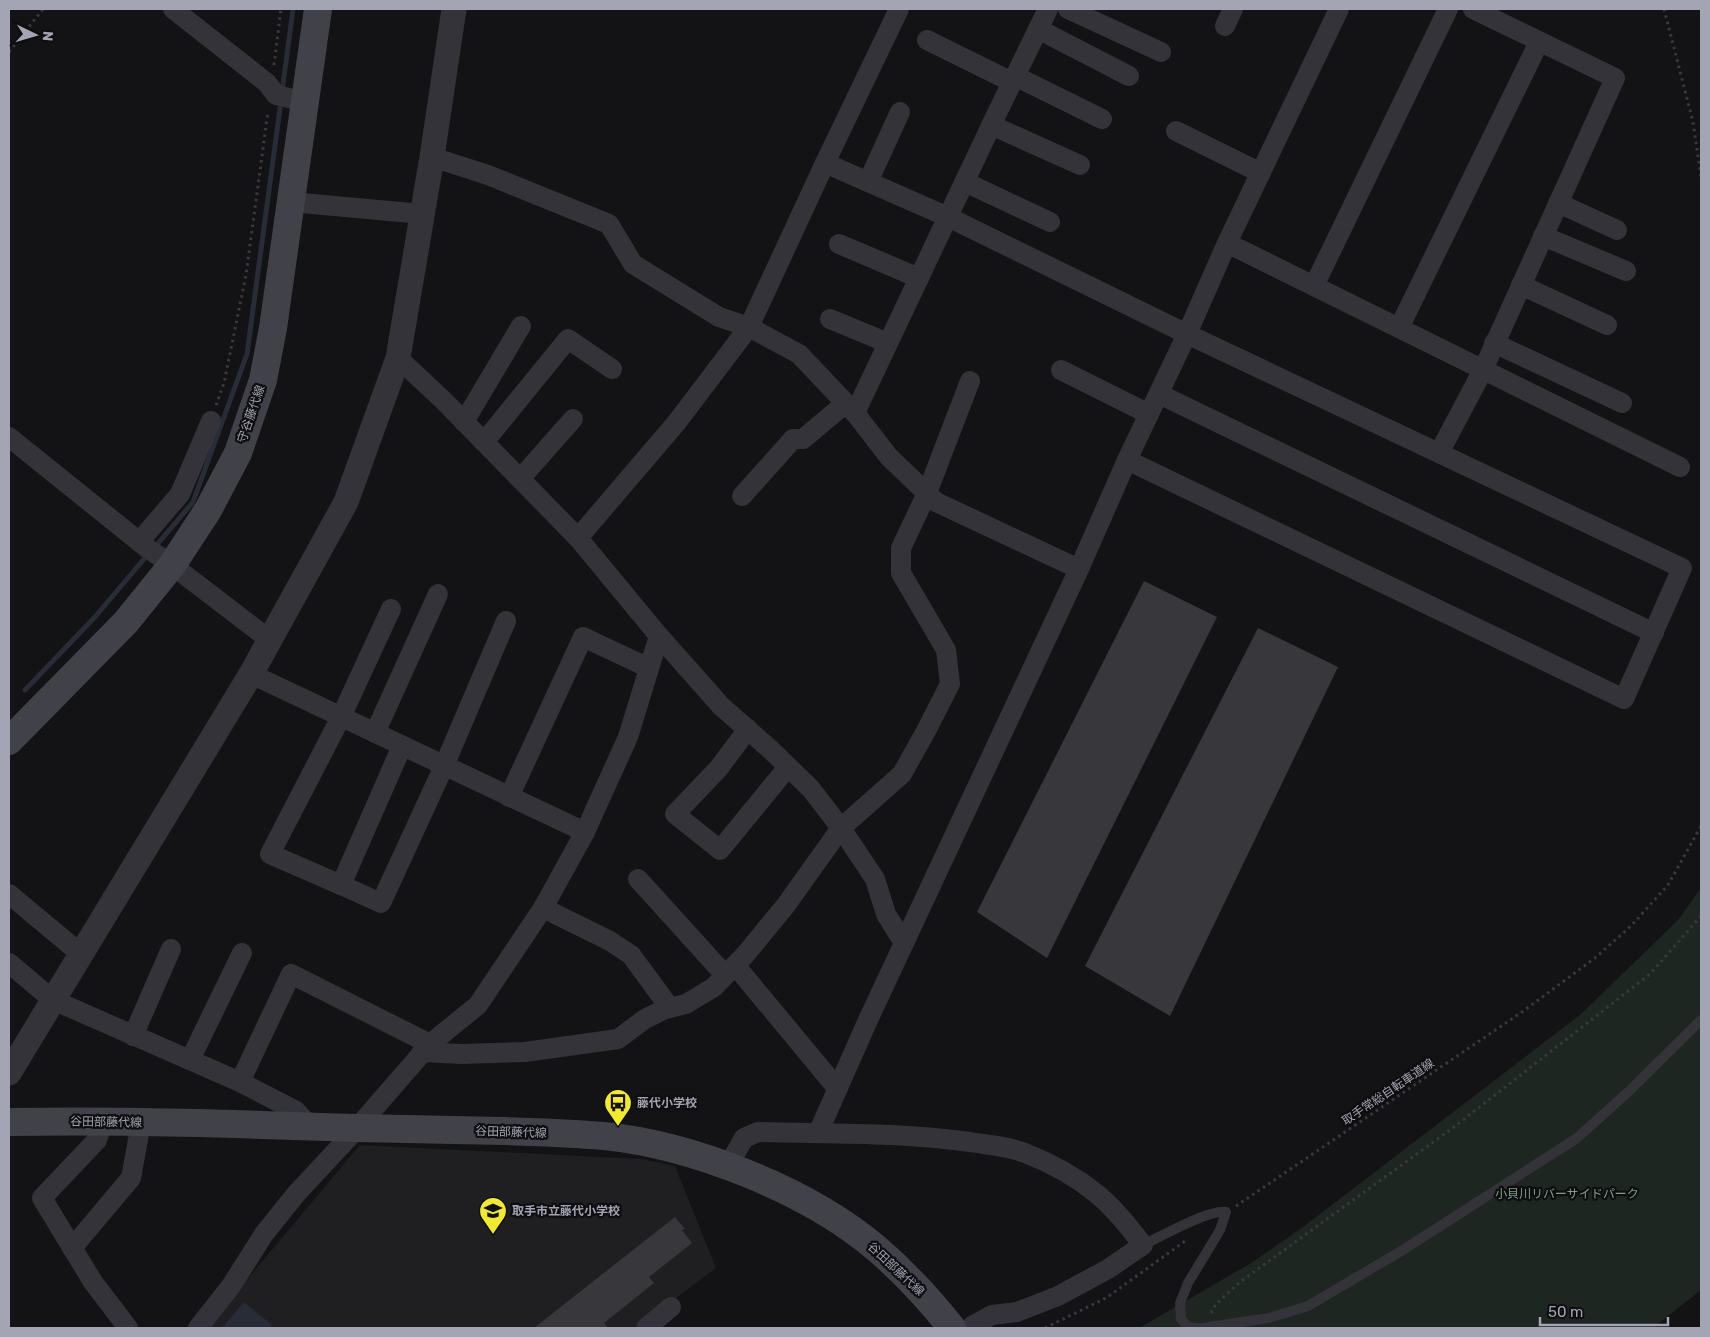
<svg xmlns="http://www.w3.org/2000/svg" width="1710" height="1337" font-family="Rubik,'Noto Sans JP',sans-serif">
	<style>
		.built { fill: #1f1e21 }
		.green { fill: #1e2621 }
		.water { fill: #282c37 }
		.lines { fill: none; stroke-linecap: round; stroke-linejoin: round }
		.stream { stroke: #282c37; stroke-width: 5 }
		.building { fill: #38373c }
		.path { stroke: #393940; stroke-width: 3; stroke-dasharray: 2.5 4; stroke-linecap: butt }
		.service { stroke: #343339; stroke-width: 10 }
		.minor { stroke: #343339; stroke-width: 20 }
		.tertiary { stroke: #343339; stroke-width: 25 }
		.secondary { stroke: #414149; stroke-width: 28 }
		.labels { text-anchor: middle; stroke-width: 4.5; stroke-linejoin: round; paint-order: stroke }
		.street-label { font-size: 12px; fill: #a3a4b4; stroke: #0e0d0f }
		.poi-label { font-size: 12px; font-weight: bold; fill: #a3a4b4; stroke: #0e0d0f; text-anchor: start }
		.park-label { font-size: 12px; fill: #7aa087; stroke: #0e0d0f }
	</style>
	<rect width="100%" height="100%" fill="#131214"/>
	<path class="built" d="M360 1145 641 1159 675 1166 716 1268 636 1328H206Z"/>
	<path class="green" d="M1701 888V1290L1653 1328H1139L1251 1263 1303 1227 1581 1014 1678 920Z"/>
	<path class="water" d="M244 1302 272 1325 270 1328H222Z"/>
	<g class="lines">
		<g class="stream">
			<path d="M282 92 293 9"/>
			<path d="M155 547 193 502 247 354 281 101"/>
			<path d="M25 690 95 617 149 553"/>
		</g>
	</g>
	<g class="building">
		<path d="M1144 581 1217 617 1047 958 977 912Z"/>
		<path d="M1258 628 1338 667 1170 1016 1085 966Z"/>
		<path d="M675 1217 685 1229 682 1230 692 1243 649 1277 654 1283 604 1323 608 1328H534Z"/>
	</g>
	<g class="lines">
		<g class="path">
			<path d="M1664 9 1693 122 1701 177"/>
			<path d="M9 52 43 9"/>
			<path d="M274 65 281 9"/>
			<path d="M216 405 224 383 246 275 268 111"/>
			<path d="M1236 1206 1522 1012 1595 958 1631 926 1668 885 1701 826"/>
			<path d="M1211 1313 1216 1304 1240 1282 1454 1127 1650 974 1701 916"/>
			<path d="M1045 1328 1106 1298 1188 1239"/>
		</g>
		<g class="service">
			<path d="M1143 1245C1160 1237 1209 1209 1226 1212L1220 1230 1188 1283 1180 1303 1181 1319 1188 1327 1199 1328"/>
			<path d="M1202 1328 1269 1318 1308 1306 1403 1250 1577 1138 1627 1093 1701 1020"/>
		</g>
		<g class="minor">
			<path d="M173 9 267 83 276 95 306 102"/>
			<path d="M1068 9 1161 52"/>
			<path d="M1225 26 1233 9"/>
			<path d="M1038 29 1129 76"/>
			<path d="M927 40 1012 82"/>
			<path d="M1015 76 1102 119"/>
			<path d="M991 125 1080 165"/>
			<path d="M1176 131 1261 173"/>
			<path d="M432 157 488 175 609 224 633 264 719 317 749 327 799 354 855 413 889 457 936 502 1079 569"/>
			<path d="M825 163 899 9"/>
			<path d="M868 182 900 112"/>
			<path d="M965 182 1050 222"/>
			<path d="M291 202 422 214"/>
			<path d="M1558 203 1617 230"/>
			<path d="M1543 236 1626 271"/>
			<path d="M1227 243 1680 467"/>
			<path d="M839 244 919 278"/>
			<path d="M1521 285 1607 325"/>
			<path d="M1314 286 1448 9"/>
			<path d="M830 319 888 343"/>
			<path d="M1399 328 1539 42"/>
			<path d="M1494 343 1622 403"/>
			<path d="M398 358 443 400 578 538 659 636 721 706 771 750 811 789 841 828 875 879 886 914 904 943"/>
			<path d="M1061 370 1149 414"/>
			<path d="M1159 394 1654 633"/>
			<path d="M855 413 998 111 1048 9"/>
			<path d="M464 422 521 326"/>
			<path d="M9 437 147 548 172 565 270 640"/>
			<path d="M484 442 568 339 612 369"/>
			<path d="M1439 453 1483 370 1615 78 1473 9"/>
			<path d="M520 479 573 419"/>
			<path d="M742 496 793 439H803L846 403"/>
			<path d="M578 538 677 422 749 327 825 163 948 217 1187 334 1682 568 1624 699 1127 460"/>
			<path d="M139 542 180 494 211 421"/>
			<path d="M251 674 585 832"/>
			<path d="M748 729 718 769 675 814 720 850 788 767"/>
			<path d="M375 733 438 594"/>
			<path d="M402 746 341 885 381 903 444 766 506 621"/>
			<path d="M509 797 583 637 649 668"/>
			<path d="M638 879 725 975"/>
			<path d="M341 885 270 854 341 717 391 609"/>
			<path d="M9 894 81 954"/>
			<path d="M543 908 610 941 631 955 670 1008"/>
			<path d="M9 963 53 1000 240 1082 296 1111 310 1126"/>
			<path d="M735 965 837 1088"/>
			<path d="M133 1036 171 949"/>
			<path d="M422 1052 461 1054 525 1052 618 1039 645 1019 665 1009 686 1004 714 987 745 955 786 905 841 828 902 774 926 731 950 684 946 650 901 573V548L927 493 970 381"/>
			<path d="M190 1060 242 953"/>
			<path d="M240 1082 291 974 430 1044"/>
			<path d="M103 1121 97 1140 42 1198 93 1282 128 1328"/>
			<path d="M818 1133 868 1020 1079 569 1127 460 1187 334 1227 243 1339 9"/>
			<path d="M728 1166 744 1138 758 1132C828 1134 899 1132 970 1142 987 1145 1008 1146 1025 1153 1051 1163 1076 1177 1097 1194 1115 1209 1129 1227 1143 1245L1108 1269 1058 1296 1017 1312 992 1315 972 1326"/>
			<path d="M72 1248 131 1178 141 1123"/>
			<path d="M198 1328 231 1286 264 1234 296 1194 350 1136 430 1044 478 1005 543 908 585 832 628 737 659 636"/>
			<path d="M646 1328 671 1307"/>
		</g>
		<path class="tertiary" d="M9 1073 251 674 346 502 398 358 432 157 454 9"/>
		<g class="secondary">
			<path d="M9 741 126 622 172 565 208 510 238 453 263 380 273 328 318 9"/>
			<path d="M9 1122C125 1120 241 1124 357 1128 405 1129 454 1130 503 1131 536 1132 570 1133 604 1136 693 1145 807 1190 876 1248 904 1272 929 1299 952 1328"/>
		</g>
	</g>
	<defs>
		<symbol id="bus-pin" viewBox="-11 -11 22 30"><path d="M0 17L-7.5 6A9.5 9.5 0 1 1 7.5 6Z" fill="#f3eb2a" stroke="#0e0d0f"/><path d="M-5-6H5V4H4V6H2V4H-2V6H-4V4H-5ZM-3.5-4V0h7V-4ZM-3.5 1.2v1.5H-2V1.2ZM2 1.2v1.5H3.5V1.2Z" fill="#111"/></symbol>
		<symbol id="school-pin" viewBox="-11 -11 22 30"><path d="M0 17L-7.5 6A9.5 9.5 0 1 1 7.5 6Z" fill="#f3eb2a" stroke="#0e0d0f"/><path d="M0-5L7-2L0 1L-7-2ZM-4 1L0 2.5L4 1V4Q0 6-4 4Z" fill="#111"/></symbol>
	</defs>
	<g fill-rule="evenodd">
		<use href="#bus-pin" x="602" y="1087" width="32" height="43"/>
		<use href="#school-pin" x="477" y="1195" width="32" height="43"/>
	</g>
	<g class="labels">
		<g class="street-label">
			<text transform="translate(251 414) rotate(-71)" y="4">守谷藤代線</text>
			<text transform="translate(1388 1092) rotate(-34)" y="4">取手常総自転車道線</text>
			<text transform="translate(106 1122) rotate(1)" y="4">谷田部藤代線</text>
			<text transform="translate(511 1132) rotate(2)" y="4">谷田部藤代線</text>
			<text transform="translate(896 1269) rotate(43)" y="4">谷田部藤代線</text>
		</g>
		<g class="poi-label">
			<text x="637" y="1107">藤代小学校</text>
			<text x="512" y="1215">取手市立藤代小学校</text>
		</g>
		<g class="park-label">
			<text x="1567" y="1198">小貝川リバーサイドパーク</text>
		</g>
	</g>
	<rect width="1710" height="1337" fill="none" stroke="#a3a4b4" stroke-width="20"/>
	<g transform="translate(35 35) rotate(95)" stroke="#0e0d0f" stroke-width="4" paint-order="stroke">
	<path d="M0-4L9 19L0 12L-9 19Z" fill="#a3a4b4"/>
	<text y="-8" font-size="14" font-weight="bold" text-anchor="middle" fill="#a3a4b4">N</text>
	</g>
	<path d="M1540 1317v8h128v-8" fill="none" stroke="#a3a4b4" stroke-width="2.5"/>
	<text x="1548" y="1317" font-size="15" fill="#a3a4b4" stroke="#0e0d0f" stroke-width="4" paint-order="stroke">50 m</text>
</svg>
